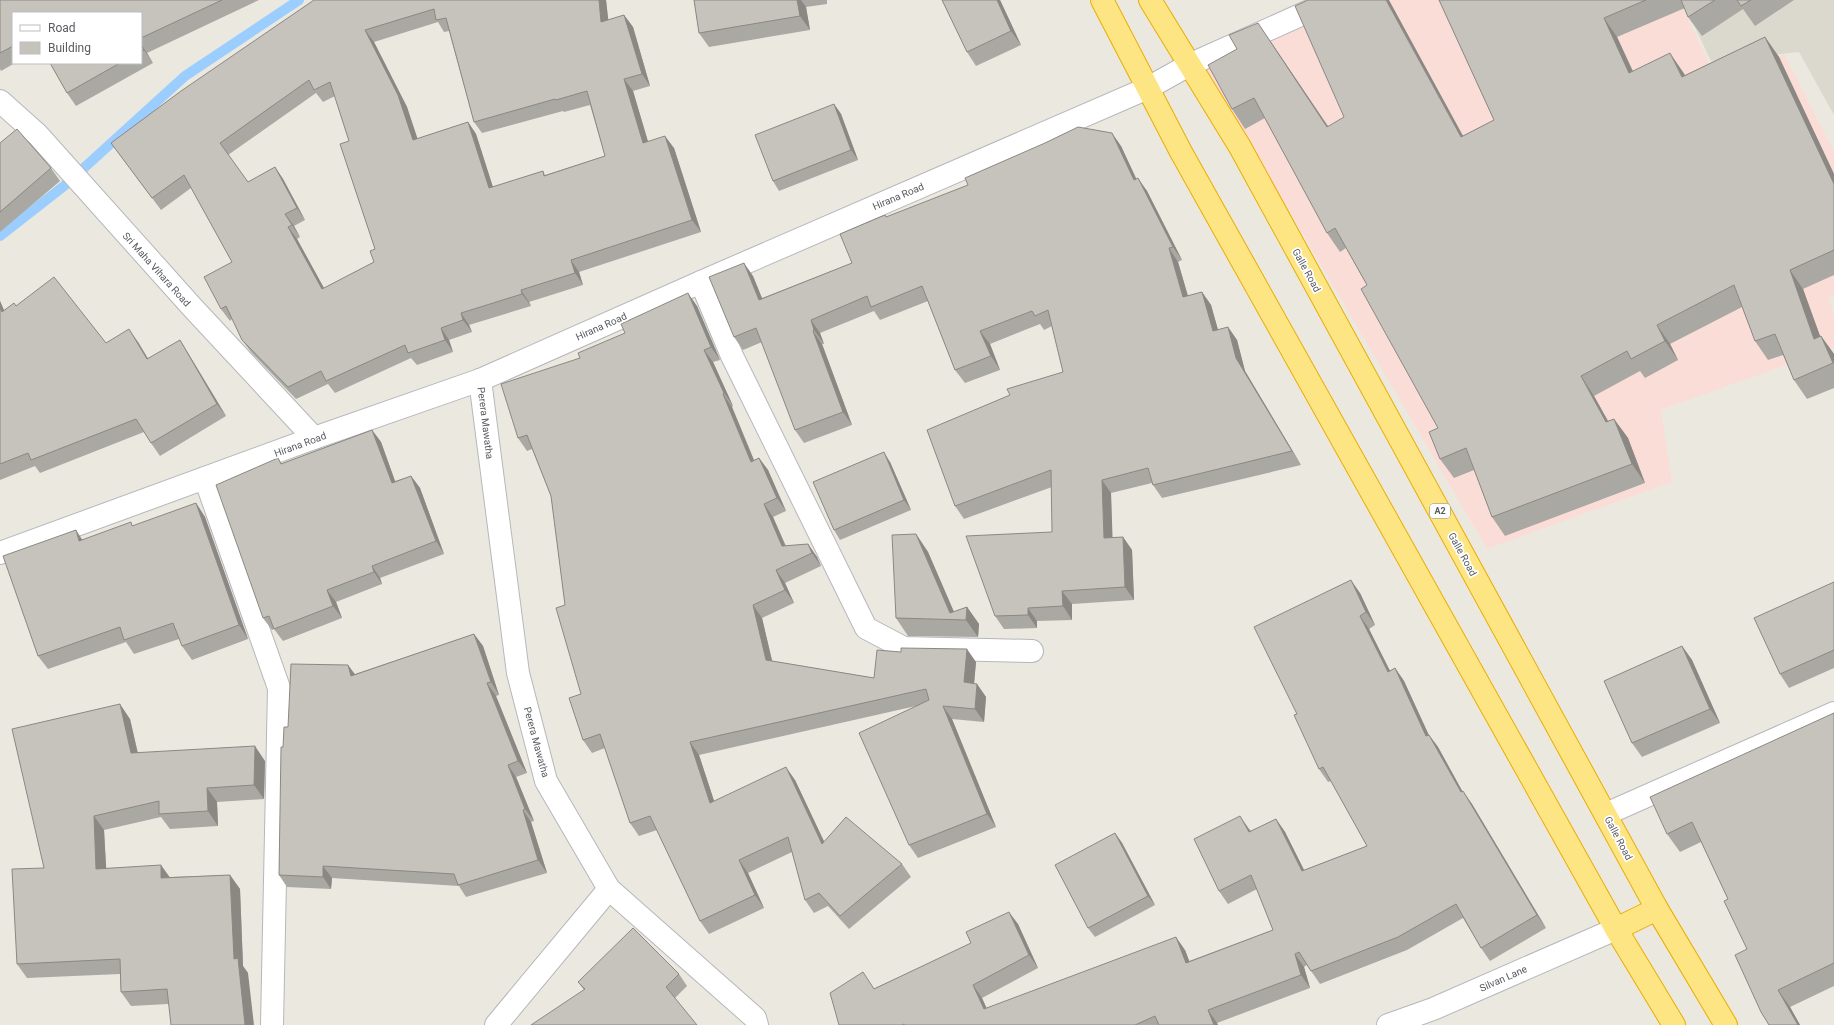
<svg xmlns="http://www.w3.org/2000/svg" width="1834" height="1025" font-family="Roboto,sans-serif">
	<style>
		.education { fill: #dbd8cd }
		.medical { fill: #fbddd8 }
		.lines { fill: none; stroke-linecap: round; stroke-linejoin: round }
		.stream { stroke: #9bceff; stroke-width: 10 }
		.minor-casing { stroke: #b5b7bc; stroke-width: 24 }
		.highway-casing { stroke: #eaad00; stroke-width: 24 }
		.minor { stroke: #fff; stroke-width: 22 }
		.highway { stroke: #fee583; stroke-width: 22 }
		.wall { fill: #aaa8a2; fill-rule: evenodd }
		.shaded-wall { fill: #8b8884 }
		.building { fill: #c6c3bc; stroke: #8b8884; fill-rule: evenodd }
		.labels { text-anchor: middle; stroke-width: 3.5; stroke-linejoin: round; paint-order: stroke }
		.shield { fill: #fff; stroke: #8a8c90; stroke-width: 1 }
		.shield-label { font-size: 9px; font-weight: bold; fill: #585b60 }
		.street-label { font-size: 10px; fill: #585b60; stroke: #fff }
	</style>
	<rect width="100%" height="100%" fill="#ebe9df"/>
	<path class="education" d="M1682 0H1834V115L1799 52 1711 61Z"/>
	<path class="medical" d="M1342 0H1679L1718 81 1784 54 1834 151V296L1829 298 1834 316V348L1661 410 1672 482 1487 549 1201 60Z"/>
	<g class="lines">
		<path class="stream" d="M0 236 64 186 185 76 299 0"/>
		<defs>
			<g id="minor">
				<path d="M0 101 38 135 192 307 314 438"/>
				<path d="M701 282 732 356 866 628 904 648 1032 651"/>
				<path d="M480 380 518 673 546 781 609 889 755 1018 757 1025"/>
				<path d="M205 478 279 688 272 1025"/>
				<path d="M0 553 314 438 480 380 701 282 1148 88 1189 65 1334 0"/>
				<path d="M1606 814 1834 713"/>
				<path d="M496 1025 609 889"/>
				<path d="M1388 1025 1433 1009 1616 929"/>
			</g>
			<g id="highway">
				<path d="M1102 0 1181 152 1616 929 1674 1025"/>
				<path d="M1150 0 1240 147 1657 909 1726 1025"/>
				<path d="M1616 929 1657 909"/>
			</g>
		</defs>
		<use href="#minor" class="minor-casing"/>
		<use href="#highway" class="highway-casing"/>
		<use href="#minor" class="minor"/>
		<use href="#highway" class="highway"/>
	</g>
	<g class="wall">
		<path d="M0 0H259L147 53 153 63 76 106 67 93 50 63H141V13H13V63H15L1 71 0 69Z"/>
		<path d="M314 0H606L608 20 624 15 633 27 650 86 633 91 648 142 674 148 701 232 579 272 583 285 529 302 531 306 469 325 472 332 449 340 453 352 417 365 411 358 335 393 328 384 296 399 251 352 242 340 232 319 230 321 221 309 232 262 191 188 161 210 111 143ZM438 22 444 32 449 31 474 122 482 133 563 111 564 112 590 105 605 156 545 175 543 171 493 187 476 134 468 122 417 139 407 107 374 42ZM316 93 323 102 335 96 349 141 375 249 374 262 324 288 297 239 300 237 294 226 305 220 283 179 275 167 248 182 228 155Z"/>
		<path d="M694 0H827V4L806 7 810 30 709 47 699 33Z"/>
		<path d="M942 0H1000L1021 45 976 66 967 52Z"/>
		<path d="M1439 0H1794L1755 26 1743 9 1702 36 1688 17 1685 8 1617 37 1633 71 1683 72 1685 75 1765 37 1779 57 1834 174V275L1803 289 1820 336H1821L1834 354V388L1807 399 1794 380 1783 355 1768 360 1755 341 1742 307 1670 344 1678 360 1645 378 1640 371 1594 396 1608 421 1614 419 1628 438 1645 483 1505 536 1492 517 1474 470 1454 478 1440 459 1438 428 1367 285 1346 248 1340 252 1327 233 1265 118 1245 129 1232 109 1271 42 1328 126 1463 136 1494 120Z"/>
		<path d="M834 104 841 114 858 160 779 191 773 181Z"/>
		<path d="M0 143 51 168 60 181 0 232Z"/>
		<path d="M1121 146 1136 179 1147 191 1182 260 1178 262 1188 296 1202 292 1211 305 1218 330 1228 327 1237 340 1245 371 1301 465 1162 498 1153 485 1152 483 1111 493 1112 537H1123L1132 550 1134 600 1072 604V620L1037 621V628L1004 629 995 616 1052 532V487L964 519 955 506 1010 395 1063 372 1052 326 1044 330 1040 324 990 344 1000 370 965 383 955 370 928 301 880 320 874 311 820 333 824 344H822L852 425 804 443 795 430 762 342 743 350 734 337 753 276 762 298 852 263 885 215 887 217Z"/>
		<path d="M0 301 4 310 16 306 106 343 138 342 148 359 180 340 188 353 226 416 160 456 151 443 144 432 40 473 35 466 0 480Z"/>
		<path d="M697 306 720 360 713 362 733 406 732 407 754 460 759 458 768 470 786 511 773 517 786 546 808 544 817 557 821 566 785 583 794 603 762 618 772 661 874 678 976 662 974 684H977L986 697 984 722 952 719 996 827 918 858 909 845 916 706 699 755 714 801 795 780 824 842 902 864 911 877 849 929 828 906 814 913 805 900 792 852 748 873 764 908 709 934 700 921 657 830 639 836 630 823 605 748 592 753 583 740 581 694 565 605 551 496 532 449 527 451 518 438 580 358 625 333Z"/>
		<path d="M372 430 381 442 395 481 411 476 420 488 444 554 380 578 382 584 336 602 342 618 283 641 274 629 272 630 263 618 278 458 282 464Z"/>
		<path d="M890 462 911 510 840 540 834 530Z"/>
		<path d="M196 503 205 517 248 639 192 660 182 646 179 639 134 654 126 642 48 669 38 656 82 540 134 526Z"/>
		<path d="M916 534 928 552 954 612 967 607 979 624 978 637 908 636 896 618Z"/>
		<path d="M1834 582V668L1789 688 1780 674Z"/>
		<path d="M1360 593 1375 625 1369 629 1390 671 1395 668 1404 681 1429 735 1438 747 1462 791 1472 804 1546 928 1490 961 1481 948 1463 918 1407 950 1320 984 1307 965 1304 967 1310 988 1217 1023 1218 1025H839L875 988 1018 924 1038 968 982 998 986 1008 1185 950 1189 961 1273 930 1257 889 1228 904 1219 891 1249 829 1251 831 1276 819 1285 832 1304 870 1367 846 1331 781 1328 782 1319 769 1297 714Z"/>
		<path d="M474 634 483 646 499 695 496 696 527 773 516 777 534 821 531 822 547 873 466 897 459 886 332 878 331 889 287 887 279 875 283 747 348 665 355 674Z"/>
		<path d="M1682 646 1692 660 1720 723 1642 757 1632 743Z"/>
		<path d="M1834 713V986L1790 1007 1800 1025H1769L1747 949 1728 899 1701 842 1680 852 1667 834Z"/>
		<path d="M130 719 138 753 265 761 264 799 217 802 218 826 170 829 161 817 104 830 106 868 169 877 230 875 240 889 243 966 248 973 168 1004 131 1006 121 992 120 974 27 978 17 964 44 868Z"/>
		<path d="M1115 833 1122 843 1155 905 1095 937 1088 928Z"/>
		<path d="M679 974 687 986 675 998 584 990 578 982Z"/>
	</g>
	<g class="shaded-wall">
		<path d="M599 0H606L610 34 601 22Z"/>
		<path d="M797 0H801L806 7 810 30 800 16Z"/>
		<path d="M997 0H1000L1021 45 1011 31Z"/>
		<path d="M1386 0H1389L1474 156 1461 137Z"/>
		<path d="M624 15 633 27 650 86 642 74Z"/>
		<path d="M1604 18 1617 37 1642 92 1629 73Z"/>
		<path d="M1258 23 1271 42 1341 146 1327 127Z"/>
		<path d="M365 30 374 42 407 107 422 152 413 140Z"/>
		<path d="M1765 37 1779 57 1834 174V184Z"/>
		<path d="M141 44 147 53 153 63 144 50Z"/>
		<path d="M1670 53 1683 72 1695 96 1682 77Z"/>
		<path d="M624 79 633 91 652 155 643 143Z"/>
		<path d="M834 104 841 114 858 160 851 150Z"/>
		<path d="M468 122 476 134 497 200 489 188Z"/>
		<path d="M1112 133 1121 146 1143 193 1134 180Z"/>
		<path d="M665 136 674 148 701 232 692 220Z"/>
		<path d="M275 167 283 179 305 220 297 208Z"/>
		<path d="M1138 178 1147 191 1182 260 1173 247Z"/>
		<path d="M285 214 294 226 300 237 292 225Z"/>
		<path d="M288 227 297 239 331 301 322 289Z"/>
		<path d="M1169 248 1178 262 1192 310 1183 297Z"/>
		<path d="M571 260 579 272 583 285 575 273Z"/>
		<path d="M744 263 753 276 768 313 759 300Z"/>
		<path d="M1790 270 1803 289 1828 358 1814 339Z"/>
		<path d="M521 290 529 302 531 306 522 294Z"/>
		<path d="M1202 292 1211 305 1222 344 1213 331Z"/>
		<path d="M688 293 697 306 720 360 711 347Z"/>
		<path d="M0 301 10 325 2 312 0 308Z"/>
		<path d="M461 313 469 325 472 332 463 320Z"/>
		<path d="M811 320 820 333 824 344 814 330Z"/>
		<path d="M1657 325 1670 344 1678 360 1665 341Z"/>
		<path d="M1228 327 1237 340 1245 371 1301 465 1292 451 1236 358Z"/>
		<path d="M441 328 449 340 453 352 445 340Z"/>
		<path d="M129 329 138 342 156 372 147 359Z"/>
		<path d="M813 331 822 344 852 425 843 412Z"/>
		<path d="M980 331 990 344 1000 370 991 356Z"/>
		<path d="M1821 336 1834 354V364Z"/>
		<path d="M180 340 188 353 226 416 217 404Z"/>
		<path d="M704 350 713 362 733 406 724 393Z"/>
		<path d="M1581 376 1594 396 1619 441 1606 422Z"/>
		<path d="M723 394 732 407 760 475 751 462Z"/>
		<path d="M1614 419 1628 438 1645 483 1632 464Z"/>
		<path d="M372 430 381 442 400 495 392 483Z"/>
		<path d="M884 452 890 462 911 510 904 500Z"/>
		<path d="M759 458 768 470 786 511 777 498Z"/>
		<path d="M411 476 420 488 444 554 436 541Z"/>
		<path d="M1102 480 1111 493 1113 551 1104 538Z"/>
		<path d="M196 503 205 517 248 639 239 625Z"/>
		<path d="M764 504 773 517 791 559 782 546Z"/>
		<path d="M76 530 85 544 79 541Z"/>
		<path d="M916 534 928 552 957 619 950 613Z"/>
		<path d="M1123 537 1132 550 1134 600 1125 587Z"/>
		<path d="M808 544 817 557 821 566 812 553Z"/>
		<path d="M372 566 380 578 382 584 374 572Z"/>
		<path d="M776 570 785 583 794 603 785 590Z"/>
		<path d="M1351 580 1360 593 1375 625 1366 612Z"/>
		<path d="M327 590 336 602 342 618 333 606Z"/>
		<path d="M1062 591 1072 604V620L1063 606Z"/>
		<path d="M753 605 762 618 775 673 766 660Z"/>
		<path d="M967 607 979 624 978 637 966 620Z"/>
		<path d="M1028 608 1037 621V628L1028 615Z"/>
		<path d="M1360 616 1369 629 1397 685 1388 672Z"/>
		<path d="M474 634 483 646 499 695 491 682Z"/>
		<path d="M1682 646 1692 660 1720 723 1710 709Z"/>
		<path d="M967 649 976 662 973 695 964 682Z"/>
		<path d="M348 665 357 678 351 676Z"/>
		<path d="M1395 668 1404 681 1435 749 1426 736Z"/>
		<path d="M487 683 496 696 527 773 518 761Z"/>
		<path d="M977 684 986 697 984 722 975 709Z"/>
		<path d="M120 704 130 719 141 768 131 753Z"/>
		<path d="M943 706 952 719 996 827 987 814Z"/>
		<path d="M1429 735 1438 747 1470 805 1461 792Z"/>
		<path d="M690 742 699 755 719 816 710 803Z"/>
		<path d="M255 746 265 761 264 799 254 785Z"/>
		<path d="M508 765 516 777 534 821 525 809Z"/>
		<path d="M786 767 795 780 831 856 822 844Z"/>
		<path d="M207 788 217 802 218 826 208 811Z"/>
		<path d="M1463 791 1472 804 1546 928 1537 915Z"/>
		<path d="M523 810 531 822 547 873 538 860Z"/>
		<path d="M94 816 104 830 107 883 96 869Z"/>
		<path d="M1240 816 1249 829 1258 845 1249 832Z"/>
		<path d="M1276 819 1285 832 1311 884 1302 871Z"/>
		<path d="M1115 833 1122 843 1155 905 1148 896Z"/>
		<path d="M739 860 748 873 764 908 755 895Z"/>
		<path d="M161 865 171 879 161 878Z"/>
		<path d="M323 866 332 878 331 889 323 877Z"/>
		<path d="M230 875 240 889 243 966 248 973 254 1025H245L234 959Z"/>
		<path d="M1009 912 1018 924 1038 968 1029 955Z"/>
		<path d="M1176 937 1185 950 1195 976 1186 963Z"/>
		<path d="M1295 954 1304 967 1310 988 1301 975Z"/>
		<path d="M973 985 982 998 993 1022 984 1009Z"/>
		<path d="M1778 990 1790 1007 1800 1025H1798Z"/>
		<path d="M1208 1010 1217 1023 1218 1025H1214Z"/>
	</g>
	<g class="building">
		<path d="M0 0H222L141 38V13H13V46L0 53Z"/>
		<path d="M314 0H599L601 22 624 15 642 74 624 79 643 143 665 136 692 220 571 260 575 273 521 290 522 294 461 313 463 320 441 328 445 340 408 353 405 345 326 381 321 371 288 387 242 340 226 306 221 309 204 277 232 262 184 175 152 198 111 143 181 91ZM434 9 436 20 446 18 474 122 555 99 556 100 587 91 605 156 544 176 543 171 489 188 468 122 413 140 398 95 365 30ZM309 80 314 90 330 82 349 141 340 144 375 249 370 251 374 262 322 289 288 227 292 225 285 214 297 208 275 167 248 182 220 143Z"/>
		<path d="M694 0H797L800 16 699 33Z"/>
		<path d="M942 0H997L1011 31 967 52Z"/>
		<path d="M1308 0H1386L1461 137 1494 120 1439 0H1646L1604 18 1629 73 1670 53 1682 77 1765 37 1834 184V250L1790 270 1814 339 1821 336 1833 363 1794 380 1775 334 1755 341 1734 285 1657 325 1665 341 1631 359 1627 351 1581 376 1606 422 1614 419 1632 464 1492 517 1466 448 1440 459 1429 432 1438 428 1361 289 1367 285 1335 228 1327 233 1254 98 1232 109 1208 65 1237 49 1229 35 1258 23 1327 127 1344 117 1295 6Z"/>
		<path d="M1681 0H1715L1688 17Z"/>
		<path d="M1737 0H1751L1741 6Z"/>
		<path d="M141 45 144 50 141 51Z"/>
		<path d="M50 63H120L67 93Z"/>
		<path d="M834 104 851 150 773 181 755 135Z"/>
		<path d="M1078 127 1112 133 1134 180 1138 178 1173 247 1169 248 1183 297 1202 292 1213 331 1228 327 1236 358 1292 451 1153 485 1148 468 1102 480 1104 538 1123 537 1125 587 1062 591 1063 606 1028 608V615L995 616 966 536 1052 532 1051 470 955 506 927 430 1010 395 1007 389 1063 372 1048 310 1035 316 1032 311 980 331 991 356 955 370 922 286 871 307 867 296 811 320 814 330 813 331 843 412 795 430 756 328 734 337 709 277 744 263 759 300 852 263 840 234 885 215 886 217 968 185 965 178 1045 143Z"/>
		<path d="M17 129 51 168 0 212V143Z"/>
		<path d="M54 277 106 343 129 329 147 359 180 340 217 404 151 443 136 419 31 460 28 453 0 464V308L2 312 14 303 16 306Z"/>
		<path d="M688 293 711 347 704 350 724 393 723 394 751 462 759 458 777 498 764 504 782 546 808 544 812 553 776 570 785 590 753 605 766 660 874 678 877 650 901 652V648L967 649 964 682 977 684 975 709 943 706 987 814 909 845 859 733 929 700 926 689 690 742 710 803 786 767 822 844 846 817 902 864 840 916 819 893 805 900 788 837 739 860 755 895 700 921 650 816 630 823 600 734 583 740 569 698 581 694 556 608 565 605 551 496 527 435 518 438 501 384 580 358 578 353 625 333 621 324Z"/>
		<path d="M372 430 392 483 411 476 436 541 372 566 374 572 327 590 333 606 274 629 269 616 263 618 216 485 278 458 281 464Z"/>
		<path d="M884 452 904 500 834 530 813 482Z"/>
		<path d="M196 503 239 625 182 646 173 623 124 640 120 627 38 656 3 556 76 530 79 541 131 522 132 526Z"/>
		<path d="M916 534 950 613 967 607 966 620 896 618 892 535Z"/>
		<path d="M1351 580 1366 612 1360 616 1388 672 1395 668 1426 736 1429 735 1461 792 1463 791 1537 915 1481 948 1456 904 1398 937 1311 971 1299 952 1295 954 1301 975 1208 1010 1214 1025H1159L1155 1016 1135 1025H904V1024L902 1025H839L830 993 863 972 874 989 971 943 966 932 1009 912 1029 955 973 985 984 1009 1176 937 1186 963 1273 930 1251 875 1219 891 1194 839 1240 816 1249 832 1276 819 1302 871 1367 846 1323 767 1319 769 1294 715 1297 714 1254 627Z"/>
		<path d="M1834 582V650L1780 674 1754 618Z"/>
		<path d="M474 634 491 682 487 683 518 761 508 765 525 809 523 810 538 860 458 885 454 874 323 866V877L279 875 281 747H283L284 727H288L291 664 348 665 351 676Z"/>
		<path d="M1682 646 1710 709 1632 743 1604 681Z"/>
		<path d="M120 704 131 753 255 746 254 785 207 788 208 811 159 814V801L94 816 96 869 161 865V878L230 875 234 959 238 958 245 1025H171L167 989 121 992 120 959 17 964 12 869 44 868 12 729Z"/>
		<path d="M1834 713V963L1778 990 1798 1025H1769L1761 1012 1735 955 1747 949 1724 901 1728 899 1692 822 1667 834 1650 797Z"/>
		<path d="M1115 833 1148 896 1088 928 1055 865Z"/>
		<path d="M633 928 679 974 666 987 697 1025H531L585 989 578 982Z"/>
	</g>
	<g class="labels">
		<rect class="shield" x="1430" y="504" width="20" height="14" rx="3"/>
		<g class="shield-label">
			<text x="1440" y="514">A2</text>
		</g>
		<g class="street-label">
			<text transform="translate(898 196) rotate(-23)" y="4">Hirana Road</text>
			<text transform="translate(157 269) rotate(48)" y="4">Sri Maha Vihara Road</text>
			<text transform="translate(1307 270) rotate(61)" y="4">Galle Road</text>
			<text transform="translate(601 326) rotate(-24)" y="4">Hirana Road</text>
			<text transform="translate(486 423) rotate(83)" y="4">Perera Mawatha</text>
			<text transform="translate(300 444) rotate(-20)" y="4">Hirana Road</text>
			<text transform="translate(1463 554) rotate(61)" y="4">Galle Road</text>
			<text transform="translate(537 742) rotate(75)" y="4">Perera Mawatha</text>
			<text transform="translate(1619 838) rotate(62)" y="4">Galle Road</text>
			<text transform="translate(1503 978) rotate(-24)" y="4">Silvan Lane</text>
		</g>
	</g>
	<rect x="12" y="12" width="130" height="52" fill="#ffffff" stroke="#bcbdbf"/>
	<rect x="20" y="25" width="20" height="6" fill="#ffffff" stroke="#bcbdbf"/>
	<text x="48" y="32" font-size="12" fill="#585b60">Road</text>
	<rect x="20" y="42" width="20" height="12" fill="#c6c3bc" stroke="#bcbdbf"/>
	<text x="48" y="52" font-size="12" fill="#585b60">Building</text>
</svg>
